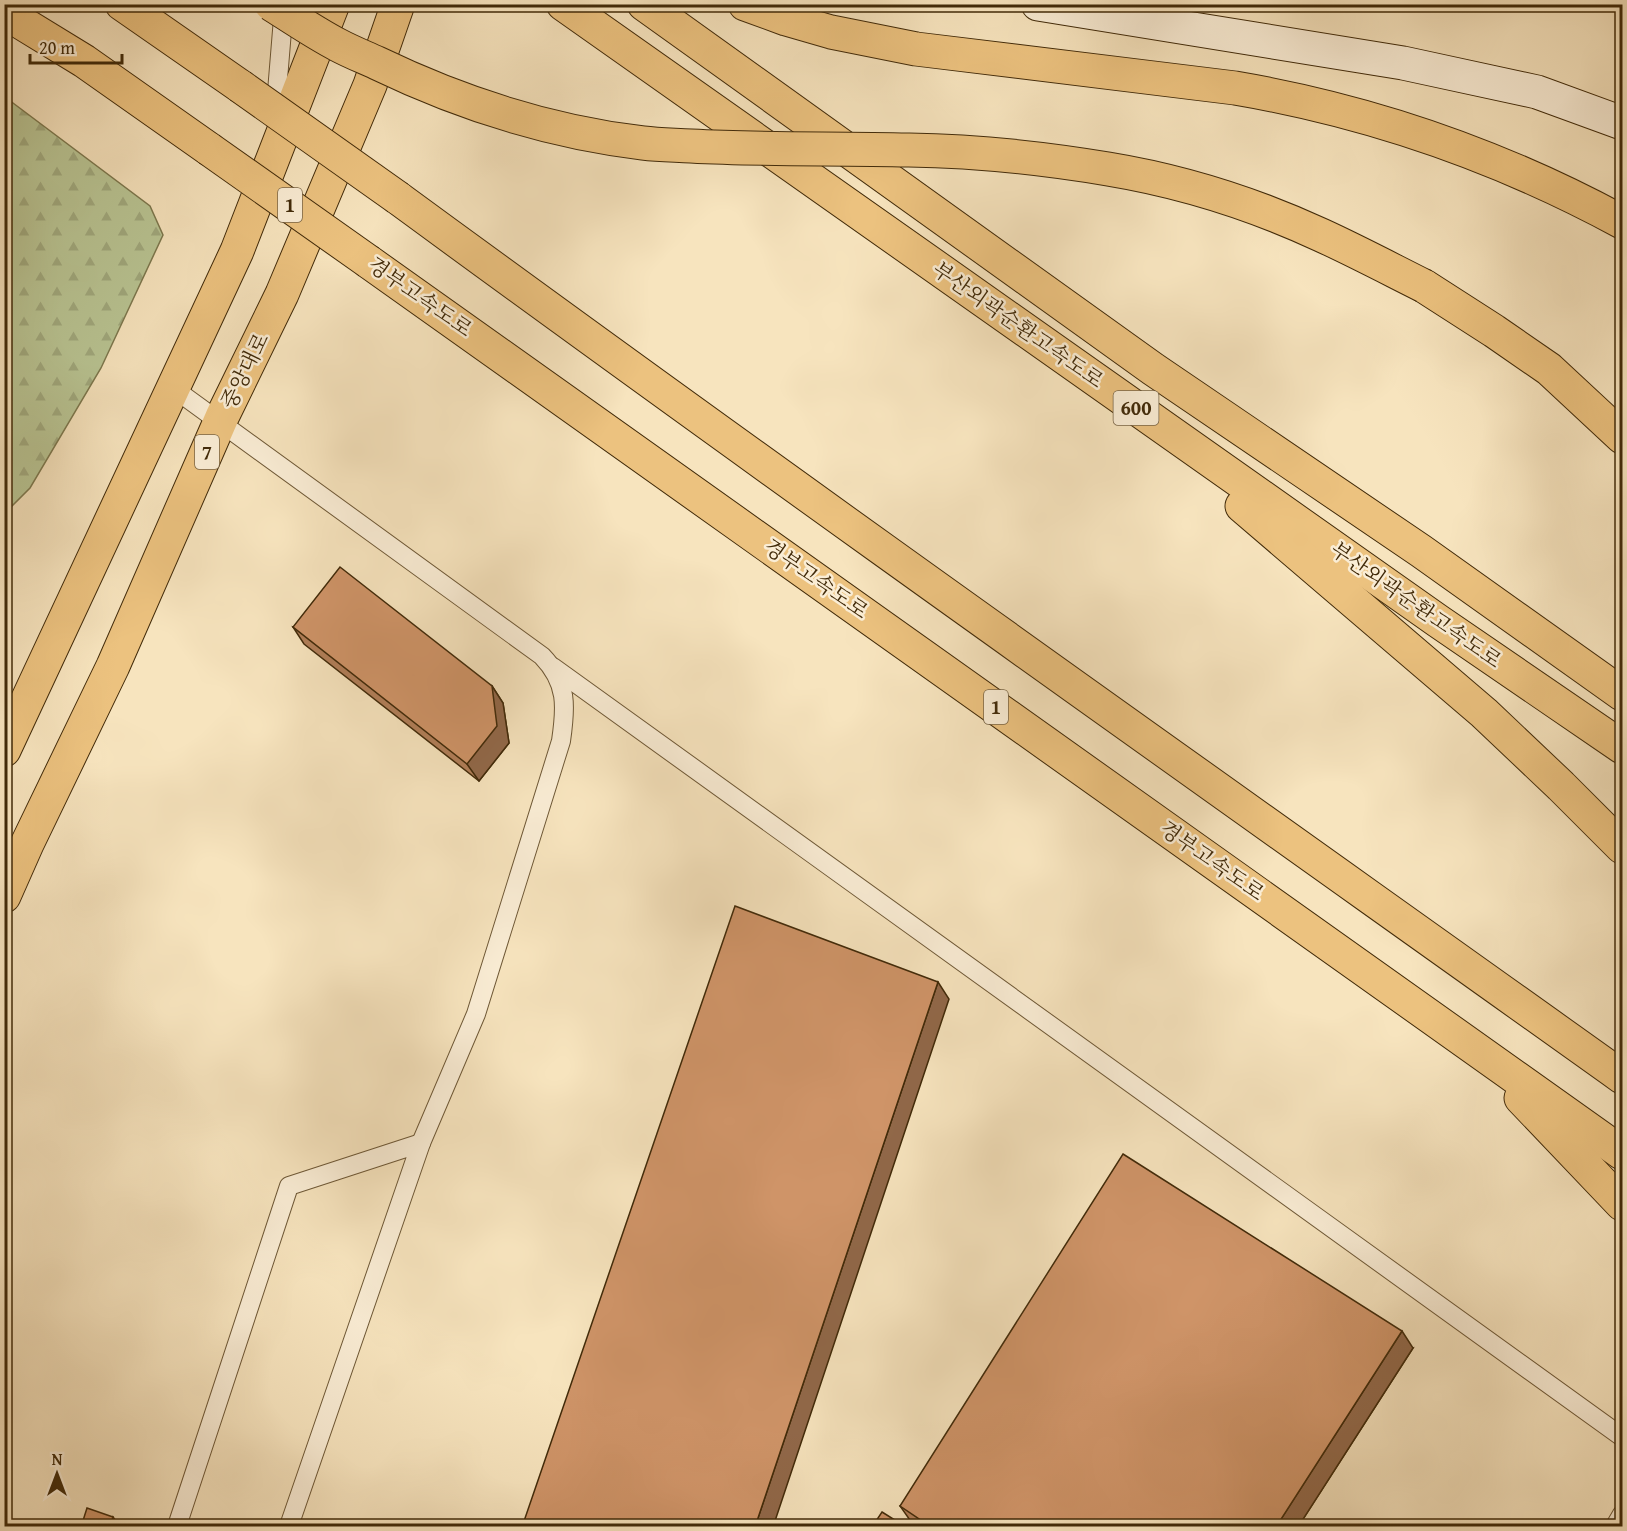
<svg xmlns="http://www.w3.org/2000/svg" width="1627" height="1531" font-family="'Gentium Book Plus','Noto Serif KR',serif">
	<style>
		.forest { fill: url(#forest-firs); stroke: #7d784e; stroke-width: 1.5 }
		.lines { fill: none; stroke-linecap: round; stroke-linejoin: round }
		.lane-casing { stroke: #6e5836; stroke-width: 20 }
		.secondary-casing { stroke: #412a09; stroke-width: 35 }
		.primary-casing { stroke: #412a09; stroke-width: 35 }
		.highway-casing { stroke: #412a09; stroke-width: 35 }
		.lane { stroke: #faedd5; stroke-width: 18 }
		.secondary { stroke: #faedd5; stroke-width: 33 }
		.primary { stroke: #ecc27f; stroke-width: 33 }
		.highway { stroke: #ecc27f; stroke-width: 33 }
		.highway-bridge-casing { stroke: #412a09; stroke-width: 35; stroke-linecap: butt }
		.highway-bridge { stroke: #ecc27f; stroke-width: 33 }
		.wall { fill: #b27f59; stroke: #412a09; stroke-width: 1.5 }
		.shaded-wall { fill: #916849; stroke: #412a09; stroke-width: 1.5 }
		.building { fill: #cf9468; stroke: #412a09; stroke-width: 1.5 }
		.labels { text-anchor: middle; stroke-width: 5; stroke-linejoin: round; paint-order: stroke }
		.shield { fill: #faedd5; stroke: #786446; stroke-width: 1.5 }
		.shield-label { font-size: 20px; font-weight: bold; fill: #412a09 }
		.street-label { font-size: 21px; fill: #412a09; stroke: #faedd5 }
	</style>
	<defs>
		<pattern id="forest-firs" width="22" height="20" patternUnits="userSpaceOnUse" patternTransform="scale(1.5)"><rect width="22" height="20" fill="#b9c594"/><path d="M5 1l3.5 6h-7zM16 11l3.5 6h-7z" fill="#a0a97e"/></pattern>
	</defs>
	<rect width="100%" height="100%" fill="#f7e4be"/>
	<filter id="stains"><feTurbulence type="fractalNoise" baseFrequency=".00333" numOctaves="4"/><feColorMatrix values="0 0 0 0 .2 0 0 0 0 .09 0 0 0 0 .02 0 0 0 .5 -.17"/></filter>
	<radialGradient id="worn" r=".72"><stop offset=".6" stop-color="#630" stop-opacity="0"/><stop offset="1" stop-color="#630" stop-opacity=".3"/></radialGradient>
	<path class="forest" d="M5 97 150 206 163 235 101 368 30 488 5 513Z"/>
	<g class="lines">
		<defs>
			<g id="lane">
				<path d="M275 116 284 6"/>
				<path d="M173 388 542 656C568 683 566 707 561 741L476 1014 421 1143"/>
				<path d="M553 667 1622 1437"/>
				<path d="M177 1526 289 1186 421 1143 289 1526"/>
				<path d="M1615 1526 1622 1514"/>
			</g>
			<path id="secondary" d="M1038 4 1403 63 1537 92 1622 123"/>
			<g id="primary">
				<path d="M4 750 237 251 333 4"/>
				<path d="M4 896 27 844 113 666 222 417 282 294 370 85 398 4"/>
			</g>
			<g id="highway">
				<path d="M122 4 240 86"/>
				<path d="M563 4 1438 621 1622 747"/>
				<path d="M644 4 1153 369 1421 551 1622 694"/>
				<path d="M745 4 786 19 831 32 916 49 1235 88C1370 111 1502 157 1622 222"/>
				<path d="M4 12 84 61 209 149"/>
				<path d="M398 198C803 495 1213 785 1622 1077"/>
				<path d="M369 262 1622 1153"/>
				<path d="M1424 286 1494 331 1549 369 1622 437"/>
				<path d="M1242 506 1484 713 1561 786 1622 847"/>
				<path d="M1521 1098 1622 1204"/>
			</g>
		</defs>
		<use href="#lane" class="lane-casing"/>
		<use href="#secondary" class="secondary-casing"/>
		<use href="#primary" class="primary-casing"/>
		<use href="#highway" class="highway-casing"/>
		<use href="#lane" class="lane"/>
		<use href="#secondary" class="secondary"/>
		<use href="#primary" class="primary"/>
		<use href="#highway" class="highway"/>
		<defs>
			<g id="highway-bridge">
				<path d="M271 4C293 18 315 33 338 45 351 52 364 57 377 63 460 103 550 132 643 143 659 145 675 145 691 146 764 150 836 148 909 150 975 151 1042 158 1108 169 1181 181 1254 204 1321 235 1356 251 1390 269 1424 286"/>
				<path d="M240 86 398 198"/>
				<path d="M209 149 369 262"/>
			</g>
		</defs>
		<use href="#highway-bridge" class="highway-bridge-casing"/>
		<use href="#highway-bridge" class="highway-bridge"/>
	</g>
	<g class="wall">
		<path d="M293 627 492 686 503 703 509 743 479 781 304 644Z"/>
		<path d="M1413 1348 1298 1527H917L912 1523 900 1506Z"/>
	</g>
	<g class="shaded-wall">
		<path d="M492 686 503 703 509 743 479 781 467 764Z"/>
		<path d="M938 982 949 999 773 1527H755Z"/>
		<path d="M1402 1331 1413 1348 1298 1527H1276Z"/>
		<path d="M113 1517 116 1521 115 1527H110Z"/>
	</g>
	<g class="building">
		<path d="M340 567 492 686 497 726 467 764 293 627Z"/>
		<path d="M735 906 938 982 755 1527H522Z"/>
		<path d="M1123 1154 1402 1331 1276 1527H931L900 1506Z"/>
		<path d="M87 1508 113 1517 110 1527H81Z"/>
		<path d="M882 1512 906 1527H872Z"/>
	</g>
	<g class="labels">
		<g class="shield">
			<rect x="278" y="188" width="24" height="34" rx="4.5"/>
			<rect x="1113.5" y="391" width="45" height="34" rx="4.5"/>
			<rect x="195" y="435" width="24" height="34" rx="4.5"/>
			<rect x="984" y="690" width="24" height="34" rx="4.5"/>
		</g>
		<g class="shield-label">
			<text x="290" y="212">1</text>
			<text x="1136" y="415">600</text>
			<text x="207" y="459">7</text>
			<text x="996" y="714">1</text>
		</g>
		<g class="street-label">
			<text transform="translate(420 297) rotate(35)" y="7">경부고속도로</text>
			<text transform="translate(1018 325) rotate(35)" y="7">부산외곽순환고속도로</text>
			<text transform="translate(245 371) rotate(-64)" y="7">중앙대로</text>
			<text transform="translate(816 579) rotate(35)" y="7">경부고속도로</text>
			<text transform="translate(1416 605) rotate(35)" y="7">부산외곽순환고속도로</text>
			<text transform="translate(1212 861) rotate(35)" y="7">경부고속도로</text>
		</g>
	</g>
	<rect width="1627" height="1531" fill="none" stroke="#f7e4be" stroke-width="24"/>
	<rect x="6" y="6" width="1615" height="1519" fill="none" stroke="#412a09" stroke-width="3"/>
	<rect x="12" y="12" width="1603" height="1507" fill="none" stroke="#412a09" stroke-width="1.5"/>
	<g transform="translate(57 1474)" stroke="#faedd5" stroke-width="4.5" paint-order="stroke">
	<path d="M0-4.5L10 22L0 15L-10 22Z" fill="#412a09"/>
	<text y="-9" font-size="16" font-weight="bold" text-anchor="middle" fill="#412a09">N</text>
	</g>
	<path d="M30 54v9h92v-9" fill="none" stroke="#412a09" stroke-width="3"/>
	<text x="39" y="54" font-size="18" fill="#412a09" stroke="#faedd5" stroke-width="4.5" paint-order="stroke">20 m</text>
	<rect width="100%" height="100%" filter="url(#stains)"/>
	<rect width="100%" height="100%" fill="url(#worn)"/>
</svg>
